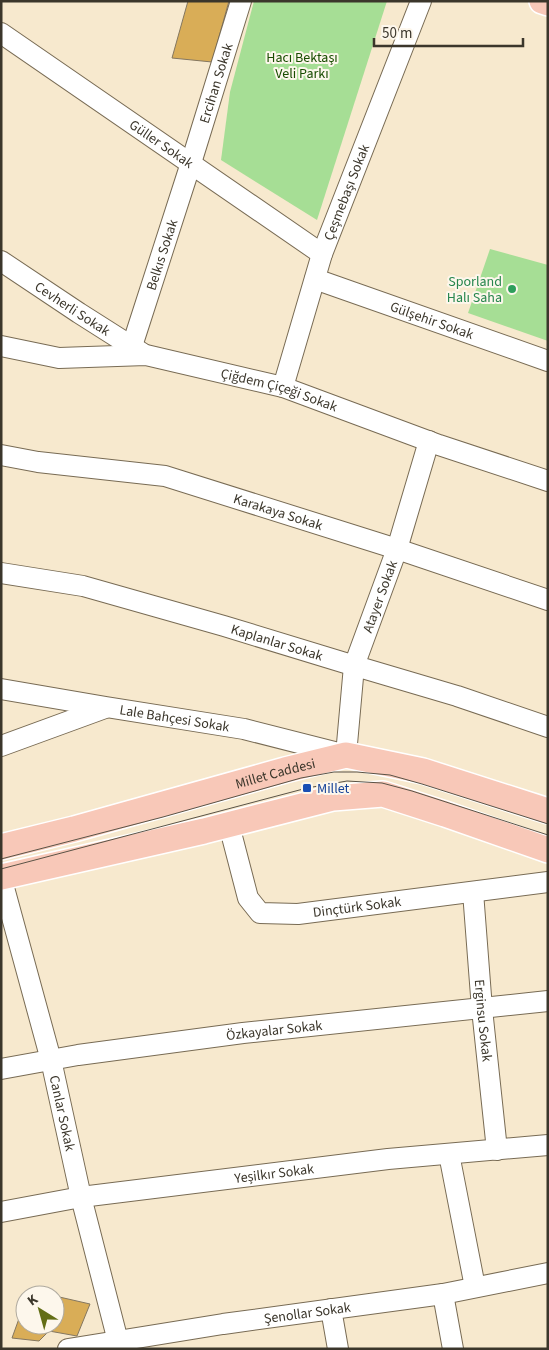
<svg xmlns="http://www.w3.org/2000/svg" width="549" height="1350" font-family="'Source Sans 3',sans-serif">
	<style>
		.green { fill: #a6de95 }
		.building { fill: #d9ad57; stroke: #847760 }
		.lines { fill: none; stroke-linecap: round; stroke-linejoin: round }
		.minor-casing { stroke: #786b54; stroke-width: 22 }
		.major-casing { stroke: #fff; stroke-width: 28 }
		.minor { stroke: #fff; stroke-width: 20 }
		.major { stroke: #f8c8b8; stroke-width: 25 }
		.tram { stroke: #5a5346; stroke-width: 1 }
		.leisure-dot { fill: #2e9e5b; stroke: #fdf7ec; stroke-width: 2 }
		.transit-dot { fill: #1a4fb4; stroke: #fdf7ec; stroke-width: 2 }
		.labels { text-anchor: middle; stroke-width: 4; stroke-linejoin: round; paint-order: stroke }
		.park-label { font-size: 14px; fill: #184d00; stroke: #fdf7ec }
		.street-label { font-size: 14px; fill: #3b362b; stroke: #fdf7ec }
		.leisure-label { font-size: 14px; fill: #27864d; stroke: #fdf7ec; text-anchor: end }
		.transit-label { font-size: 14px; fill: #164399; stroke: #fdf7ec; text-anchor: start }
	</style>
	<rect width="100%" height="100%" fill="#f7e9ce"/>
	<g class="green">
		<path d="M254 1H387L317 220 221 160 230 92Z"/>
		<path d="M490 249 548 265V341L468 313Z"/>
	</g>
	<g class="building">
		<path d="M188 1H229L212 62 172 58Z"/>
		<path d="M29 1290 50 1295H28Z"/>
		<path d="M55 1296 90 1304 77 1336 49 1331 39 1341 12 1338 25 1302V1325H55Z"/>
	</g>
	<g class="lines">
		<defs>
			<g id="minor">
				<path id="s1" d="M1 33 322 254"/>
				<path id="s2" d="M1 261 79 313 142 353"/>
				<path id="s3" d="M315 279 548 361"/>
				<path id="s4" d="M1 346 59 358 146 355 283 387 439 445 548 481"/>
				<path id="s5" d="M132 346 191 163 241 1"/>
				<path id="s6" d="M283 387 322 254 421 1"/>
				<path id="s7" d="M1 455 38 462 165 476 397 549 548 600"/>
				<path id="s8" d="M1 573 83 586 224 626 342 662 457 696 548 727"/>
				<path id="s9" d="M1 689 106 707 244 729 346 755 354 666 397 549 429 441"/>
				<path d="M1 746 105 708"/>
				<path id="s10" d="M229 825 248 898 260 913 298 914 548 882"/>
				<path id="s11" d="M1 877 51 1060 81 1197 120 1349"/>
				<path id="s12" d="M473 892 482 1009 497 1150"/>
				<path id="s13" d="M1 1069 78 1055 243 1033 548 1001"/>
				<path d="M449 1154 475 1287"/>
				<path id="s14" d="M1 1212 81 1197 388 1159 548 1145"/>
				<path d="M443 1294 453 1349"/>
				<path d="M331 1309 338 1349"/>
				<path id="s15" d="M68 1349 223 1324 443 1294 548 1273"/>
			</g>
			<g id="major">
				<path d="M542 1 548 3"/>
				<path id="s16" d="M1 847 74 829 285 770 346 755 423 771 548 811"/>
				<path d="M1 877 204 831 333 798 383 794 445 814 548 850"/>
			</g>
		</defs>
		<use href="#minor" class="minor-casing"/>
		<use href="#major" class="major-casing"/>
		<use href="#minor" class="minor"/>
		<use href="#major" class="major"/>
		<g class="tram">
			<path d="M1 859 163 817 301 778 334 772H357L390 775 422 784 548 824"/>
			<path d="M1 869 307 788 347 781 382 783 412 791 548 835"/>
		</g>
	</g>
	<circle class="leisure-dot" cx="512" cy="289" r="5"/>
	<rect class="transit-dot" x="302" y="783" width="10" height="10" rx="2.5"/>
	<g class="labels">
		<g class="park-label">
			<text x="302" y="62">Hacı Bektaşı<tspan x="302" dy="16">Veli Parkı</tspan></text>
		</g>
		<g class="street-label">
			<text dy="5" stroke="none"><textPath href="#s5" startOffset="276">Ercihan Sokak</textPath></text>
			<text dy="5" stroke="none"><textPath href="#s1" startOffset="195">Güller Sokak</textPath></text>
			<text dy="5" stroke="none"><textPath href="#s6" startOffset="205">Çeşmebaşı Sokak</textPath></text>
			<text dy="5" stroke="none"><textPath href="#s5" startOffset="96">Belkıs Sokak</textPath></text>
			<text dy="5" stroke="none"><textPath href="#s2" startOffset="86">Cevherli Sokak</textPath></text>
			<text dy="5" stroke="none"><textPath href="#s3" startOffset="124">Gülşehir Sokak</textPath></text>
			<text dy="5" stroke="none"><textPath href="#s4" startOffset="284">Çiğdem Çiçeği Sokak</textPath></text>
			<text dy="5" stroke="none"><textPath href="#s7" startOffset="284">Karakaya Sokak</textPath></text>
			<text dy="5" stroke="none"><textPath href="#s9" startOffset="515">Atayer Sokak</textPath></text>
			<text dy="5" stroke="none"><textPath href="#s8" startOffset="285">Kaplanlar Sokak</textPath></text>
			<text dy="5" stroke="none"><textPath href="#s9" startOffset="176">Lale Bahçesi Sokak</textPath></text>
			<text dy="5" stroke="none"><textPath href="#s16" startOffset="284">Millet Caddesi</textPath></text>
			<text dy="5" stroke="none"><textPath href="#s10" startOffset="192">Dinçtürk Sokak</textPath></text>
			<text dy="5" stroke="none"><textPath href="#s12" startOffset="129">Erginsu Sokak</textPath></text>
			<text dy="5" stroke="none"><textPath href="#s13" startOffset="276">Özkayalar Sokak</textPath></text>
			<text dy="5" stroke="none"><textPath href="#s11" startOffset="244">Canlar Sokak</textPath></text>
			<text dy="5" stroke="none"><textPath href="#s14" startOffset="276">Yeşilkır Sokak</textPath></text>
			<text dy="5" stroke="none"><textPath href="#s15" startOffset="242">Şenollar Sokak</textPath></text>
		</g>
		<g class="leisure-label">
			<text x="502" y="286">Sporland<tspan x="502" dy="16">Halı Saha</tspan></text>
		</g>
		<g class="transit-label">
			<text x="317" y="793">Millet</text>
		</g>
	</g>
	<rect width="549" height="1350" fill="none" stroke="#3b362b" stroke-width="5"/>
	<g transform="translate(40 1310) rotate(323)"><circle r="24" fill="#fdf7ec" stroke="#afaa9f"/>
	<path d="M0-4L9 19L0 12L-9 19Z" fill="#636e16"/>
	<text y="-8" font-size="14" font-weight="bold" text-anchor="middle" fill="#3b362b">K</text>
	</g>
	<path d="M374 38v8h149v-8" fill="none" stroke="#3b362b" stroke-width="2.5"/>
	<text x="382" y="38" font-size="15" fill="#3b362b" stroke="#fdf7ec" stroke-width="4" paint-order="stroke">50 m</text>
</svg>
